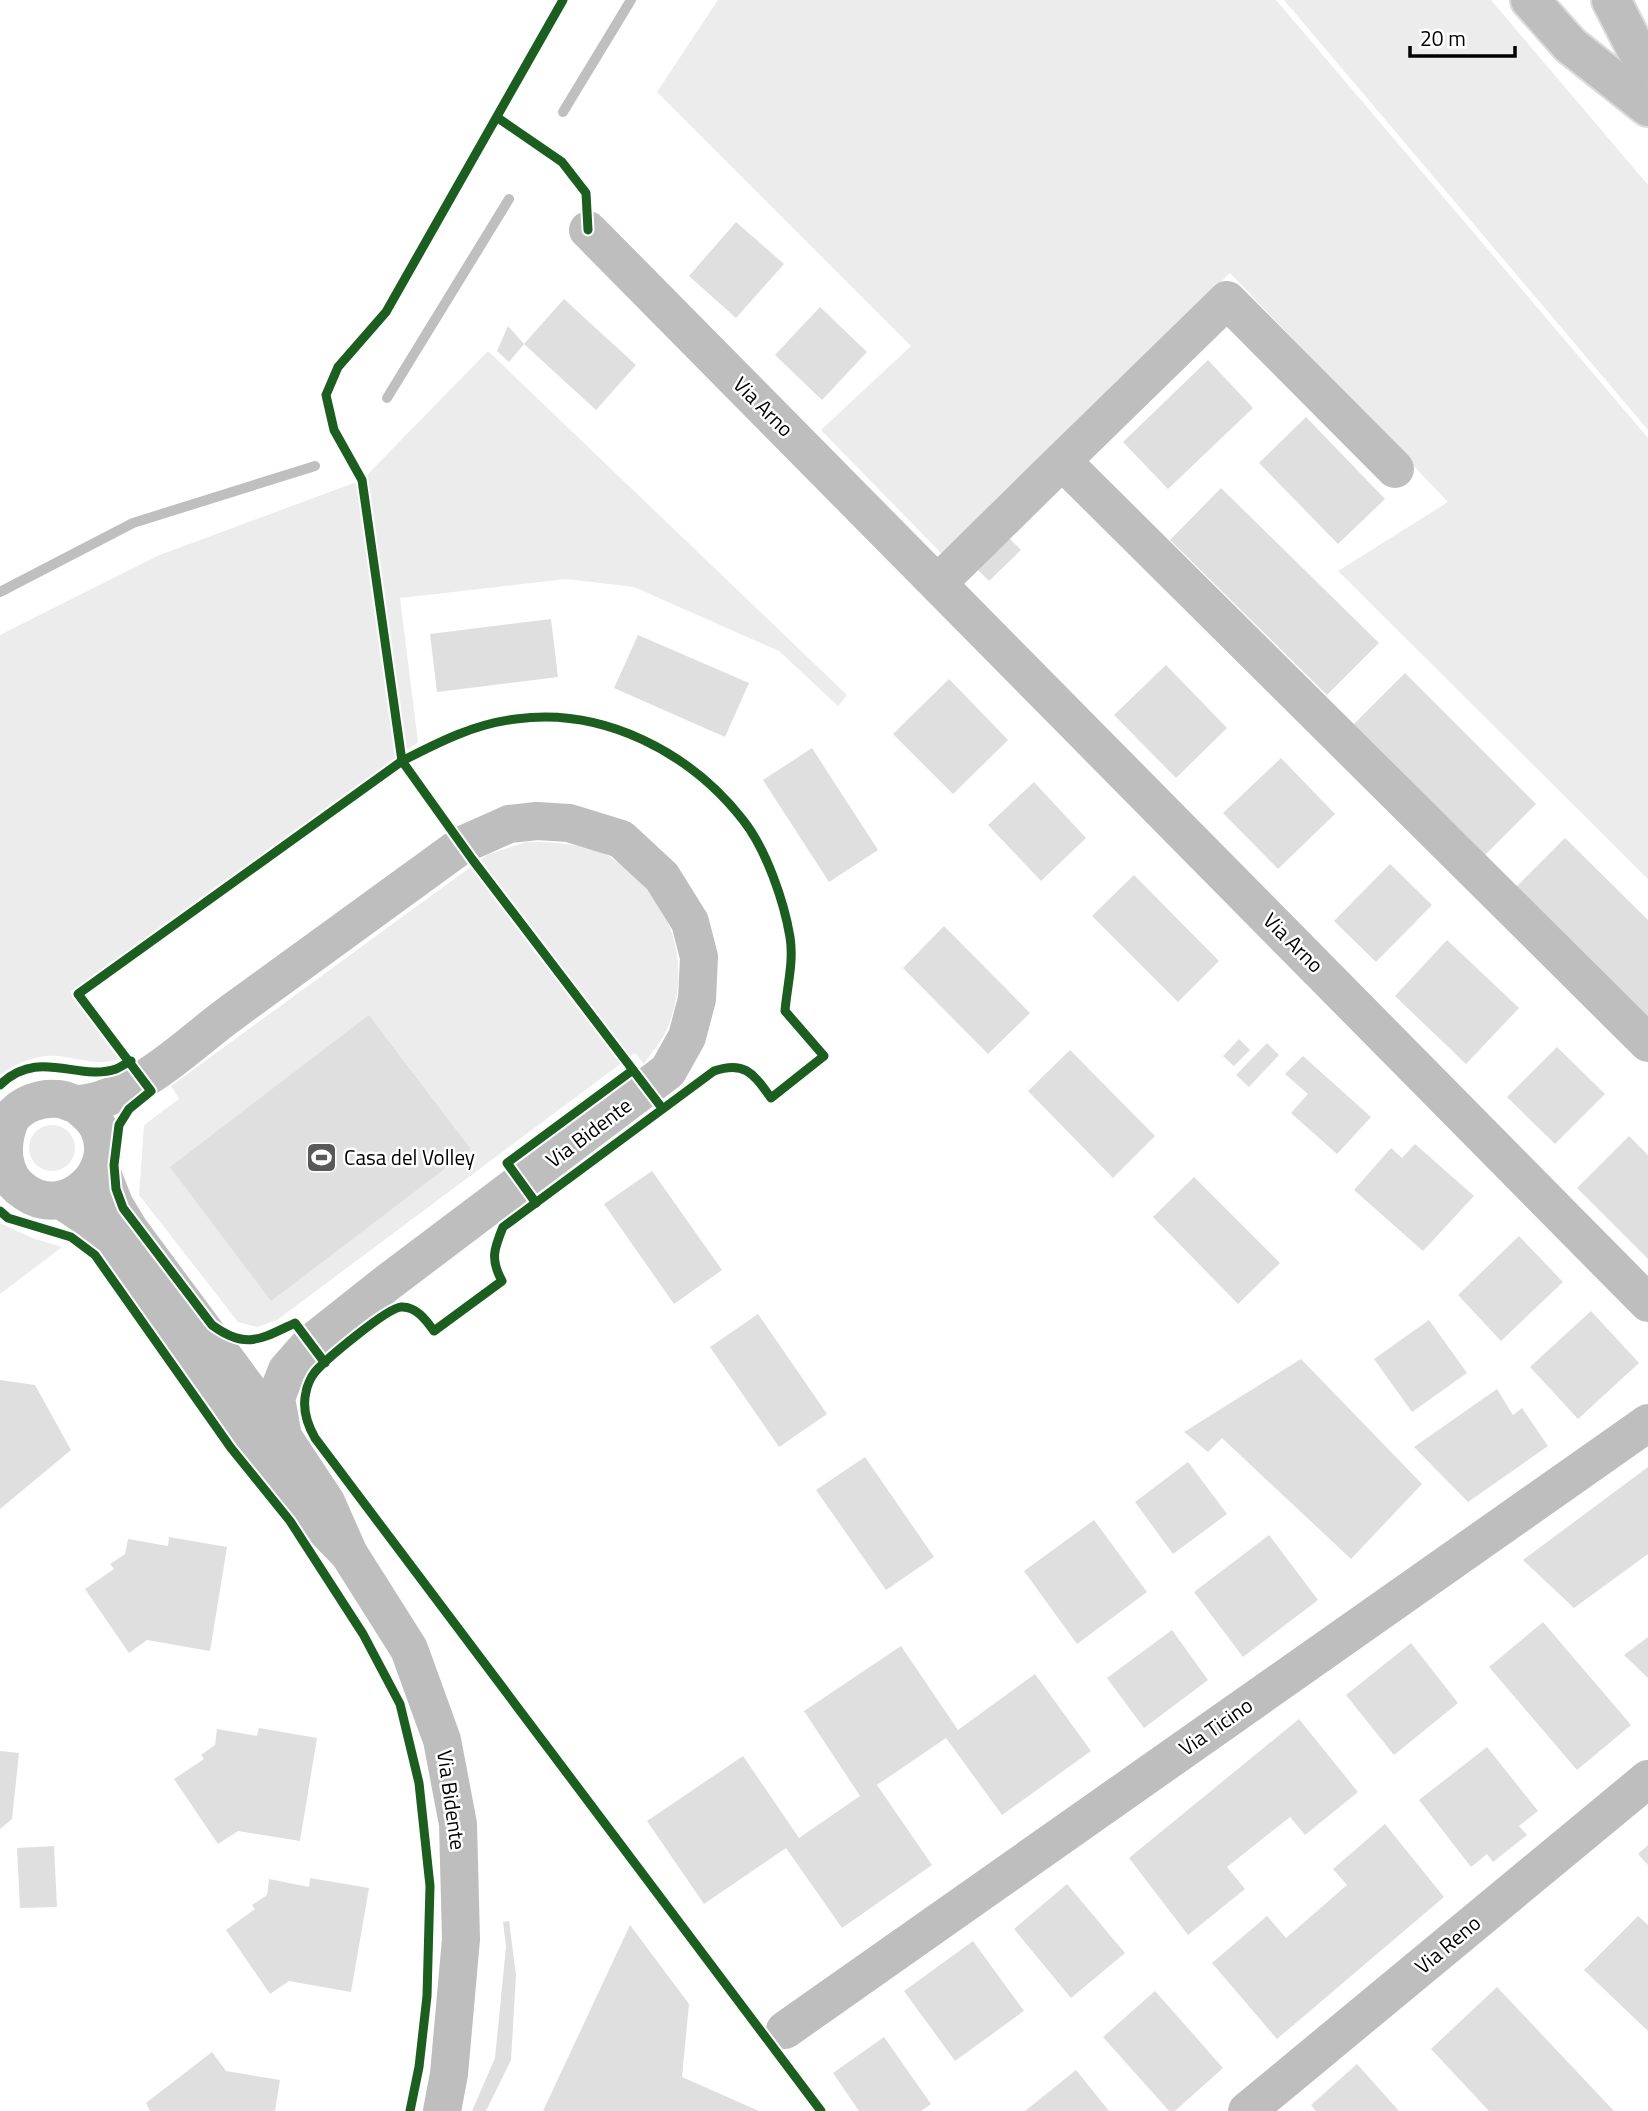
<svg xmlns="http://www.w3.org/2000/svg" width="1648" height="2111" font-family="'Titillium Web',sans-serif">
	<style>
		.green { fill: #ececec; fill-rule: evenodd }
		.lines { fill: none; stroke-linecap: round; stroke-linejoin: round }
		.stream { stroke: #bfbfbf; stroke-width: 10 }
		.building { fill: #dfdfdf }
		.primary-casing { stroke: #dbdbdb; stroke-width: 42 }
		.minor { stroke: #bebebe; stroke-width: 38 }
		.primary { stroke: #bebebe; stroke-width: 38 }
		.cycleway-casing { stroke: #fff; stroke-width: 13 }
		.cycleway { stroke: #1b5e20; stroke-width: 9 }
		.labels { text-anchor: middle; stroke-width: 5; stroke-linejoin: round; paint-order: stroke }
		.street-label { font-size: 21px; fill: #000; stroke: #fff }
		.poi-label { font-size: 21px; fill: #000; stroke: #fff; text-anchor: start }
	</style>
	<rect width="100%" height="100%" fill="#fff"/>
	<g class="green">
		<path d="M718 0H1276L1648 438V879L1338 571 1448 502 1230 273 942 554 821 430 911 346 657 92Z"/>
		<path d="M1284 0H1491L1648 185V430Z"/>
		<path d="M488 351 847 695 838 706 779 651 634 587 566 579 400 598 418 742 70 992 122 1057C98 1070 72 1054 46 1056 30 1058 13 1065 0 1075V635L157 556 362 480Z"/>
		<path d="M526 842C554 842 579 843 605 854 611 857 617 862 623 866 675 904 692 970 667 1029 662 1041 651 1053 644 1064L635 1053 277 1320 257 1327 238 1322 139 1195 144 1125 179 1099 171 1086 487 855ZM369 1015 471 1149 271 1300Z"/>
		<circle cx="52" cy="1148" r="23"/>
		<path d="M0 1223 32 1238 62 1247 0 1294Z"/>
	</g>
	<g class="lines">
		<g class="stream">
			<path d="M563 112 631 0"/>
			<path d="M387 398 509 199"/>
			<path d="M0 592 133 523 315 466"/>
		</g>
	</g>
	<g class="building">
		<path d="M736 222 784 264 736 318 689 276Z"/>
		<path d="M564 299 636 365 596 410 524 344 509 362 497 351 508 326 524 344Z"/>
		<path d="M820 307 867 352 822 400 775 355Z"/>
		<path d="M1208 360 1253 408 1168 489 1123 442Z"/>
		<path d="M1306 417 1385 499 1338 544 1259 463Z"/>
		<path d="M1221 488 1379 643 1327 695 1170 540Z"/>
		<path d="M1007 536 1021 550 989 581 975 567Z"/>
		<path d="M551 619 558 677 437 692 430 634Z"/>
		<path d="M638 635 749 683 725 737 614 688Z"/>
		<path d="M1166 665 1227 728 1176 778 1114 715Z"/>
		<path d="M1405 673 1536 804 1484 856 1353 725Z"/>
		<path d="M949 679 1008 740 953 794 893 734Z"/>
		<path d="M812 748 878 850 829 882 763 780Z"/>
		<path d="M1281 758 1335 814 1278 869 1223 813Z"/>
		<path d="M1034 782 1086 838 1041 881 988 825Z"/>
		<path d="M1565 838 1648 920V1020L1515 888Z"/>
		<path d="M1390 864 1432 905 1376 962 1334 921Z"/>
		<path d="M1134 875 1219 961 1178 1002 1092 916Z"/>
		<path d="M944 926 1030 1013 988 1054 903 968Z"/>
		<path d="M1447 940 1519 1008 1466 1064 1395 996Z"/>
		<path d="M369 1015 471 1149 271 1301 170 1167Z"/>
		<path d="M1239 1039 1250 1050 1234 1066 1223 1056Z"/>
		<path d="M1267 1043 1279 1055 1249 1087 1236 1075Z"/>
		<path d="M1557 1047 1605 1094 1555 1144 1507 1097Z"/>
		<path d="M1070 1050 1155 1136 1113 1178 1028 1091Z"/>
		<path d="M1303 1056 1371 1117 1337 1154 1291 1113 1308 1094 1285 1074Z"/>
		<path d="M1629 1136 1648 1155V1259L1577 1188Z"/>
		<path d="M1415 1144 1474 1196 1423 1251 1354 1190 1391 1148 1402 1158Z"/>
		<path d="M652 1171 722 1270 674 1304 604 1204Z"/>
		<path d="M1194 1177 1280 1263 1238 1304 1153 1217Z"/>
		<path d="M1519 1236 1563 1282 1501 1341 1458 1295Z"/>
		<path d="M1591 1311 1639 1363 1578 1419 1530 1367Z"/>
		<path d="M758 1314 827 1414 779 1447 710 1347Z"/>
		<path d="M1429 1320 1467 1373 1412 1412 1374 1359Z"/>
		<path d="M1301 1359 1422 1484 1351 1559 1222 1438 1208 1452 1184 1432Z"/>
		<path d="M0 1380 35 1385 71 1450 0 1509Z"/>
		<path d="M1497 1389 1513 1415 1522 1408 1548 1446 1468 1502 1414 1447Z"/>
		<path d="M865 1457 934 1557 886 1590 816 1490Z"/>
		<path d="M1188 1462 1227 1514 1173 1554 1135 1502Z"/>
		<path d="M1648 1467V1554L1574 1608 1523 1560Z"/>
		<path d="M1094 1520 1147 1592 1077 1644 1024 1571Z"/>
		<path d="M1269 1535 1318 1600 1243 1657 1194 1592Z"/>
		<path d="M169 1537 227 1547 210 1651 147 1640 129 1653 85 1589 114 1569 110 1564 125 1554 128 1539 168 1546Z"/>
		<path d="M1543 1622 1631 1725 1577 1770 1489 1667Z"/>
		<path d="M1172 1630 1208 1680 1144 1728 1107 1678Z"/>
		<path d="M1648 1637V1678L1624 1655Z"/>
		<path d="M1411 1643 1458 1703 1394 1755 1346 1695Z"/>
		<path d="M901 1646 958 1730 1035 1674 1091 1751 1002 1815 946 1738 877 1785 932 1865 842 1928 786 1848 704 1904 647 1821 743 1756 799 1838 860 1796 804 1711Z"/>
		<path d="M1299 1719 1358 1792 1305 1835 1290 1817 1227 1867 1245 1889 1188 1935 1129 1858Z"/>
		<path d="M259 1728 317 1738 300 1841 238 1831 218 1844 174 1779 204 1759 201 1755 215 1745 217 1729 257 1736Z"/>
		<path d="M1487 1747 1538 1811 1519 1826 1527 1835 1493 1862 1487 1854 1471 1867 1419 1800Z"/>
		<path d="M0 1751 19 1753 12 1819 0 1829Z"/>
		<path d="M1385 1824 1444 1897 1277 2039 1212 1963 1267 1916 1286 1938 1347 1885 1333 1869Z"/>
		<path d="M1648 1845V1865L1638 1854Z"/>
		<path d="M54 1846 57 1907 20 1908 17 1848Z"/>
		<path d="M310 1878 369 1888 351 1992 289 1981 270 1994 226 1930 255 1909 252 1905 267 1895 269 1879 309 1887Z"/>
		<path d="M1067 1884 1125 1953 1071 1998 1014 1929Z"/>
		<path d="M1638 1916 1648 1925V2031L1584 1970Z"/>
		<path d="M509 1921 516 1975 511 2060 486 2111H472L495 2058 506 1947 503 1922Z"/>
		<path d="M630 1925 689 2004 682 2077 759 2111H543Z"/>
		<path d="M973 1941 1024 2011 955 2061 904 1991Z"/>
		<path d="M1497 1987 1614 2111H1489L1431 2049Z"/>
		<path d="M1155 1991 1223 2068 1175 2111H1169L1103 2037Z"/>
		<path d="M884 2037 931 2104 921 2111H859L833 2073Z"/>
		<path d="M212 2052 226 2071 280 2080 275 2111H150L146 2103Z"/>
		<path d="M1357 2064 1399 2111H1316L1311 2105Z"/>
		<path d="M1076 2070 1109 2111H1025Z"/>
	</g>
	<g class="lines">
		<defs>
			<g id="primary">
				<path d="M1530 0 1570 45 1648 107"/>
				<path d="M1611 0 1636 49 1648 63"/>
			</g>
		</defs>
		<use href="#primary" class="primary-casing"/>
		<g class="minor">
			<path d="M588 230 1648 1303"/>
			<path d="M1062 461 1227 300 1395 469"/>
			<path d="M938 583 1062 461 1648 1043"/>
			<path d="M76 1104C85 1111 93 1117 98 1127 120 1171 66 1221 25 1192 0 1176 0 1143 11 1118 22 1104 41 1097 58 1099 65 1099 71 1104 78 1104 100 1103 124 1091 142 1080 173 1062 202 1034 231 1013 308 957 385 901 462 845L509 824 537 821 569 823 621 839 662 877 690 922 699 957 697 999 687 1037 668 1071 387 1283 310 1344 287 1370 276 1398 283 1437"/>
			<path d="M61 1200 85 1216 108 1237 157 1301 272 1466 308 1512 349 1554 326 1502 283 1437 129 1229 114 1204 100 1168"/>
			<path d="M349 1554 409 1649 442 1740 458 1824 461 1939 449 2074 442 2111"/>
			<path d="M785 2030 1648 1423"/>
			<path d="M1247 2111 1648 1779"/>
		</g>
		<use href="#primary" class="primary"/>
		<defs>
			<g id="cycleway">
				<path d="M563 0 386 312 338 367 326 395 334 430 362 480 402 761 472 859 662 1108"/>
				<path d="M498 118 562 162 586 193 588 230"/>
				<path d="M0 1085C38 1047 78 1082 116 1069 121 1067 126 1063 131 1061"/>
				<path d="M536 1203 507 1163 633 1070"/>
				<path d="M0 1211 8 1218 71 1237 95 1255 231 1448 290 1521 363 1634 400 1704 419 1783 430 1886 427 1996 419 2067 410 2111"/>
				<path d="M325 1363 295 1323C261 1339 246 1350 212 1325L123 1208 116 1189 114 1165 119 1125 129 1109 151 1091 78 994 402 761C439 742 474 724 516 719 603 707 690 752 743 820 766 849 784 901 790 937 794 962 787 986 785 1011L824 1056 771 1098C754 1075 746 1060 714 1071L503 1227C494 1249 490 1259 502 1281L434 1331C426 1320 416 1306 401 1307 387 1308 325 1360 315 1372 311 1377 307 1386 306 1392 302 1408 307 1424 315 1438L821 2111"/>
			</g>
		</defs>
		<use href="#cycleway" class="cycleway-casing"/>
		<use href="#cycleway" class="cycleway"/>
	</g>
	<defs>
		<symbol id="stadium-square" viewBox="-11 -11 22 22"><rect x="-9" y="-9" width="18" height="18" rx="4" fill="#595959" stroke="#fff"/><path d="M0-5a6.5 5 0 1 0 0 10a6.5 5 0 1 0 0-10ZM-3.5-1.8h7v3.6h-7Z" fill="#fff"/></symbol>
	</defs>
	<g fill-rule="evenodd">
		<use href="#stadium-square" x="304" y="1140" width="35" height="35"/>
	</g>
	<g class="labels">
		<g class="street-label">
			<text transform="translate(763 407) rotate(45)" y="7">Via Arno</text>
			<text transform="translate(1293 943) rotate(45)" y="7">Via Arno</text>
			<text transform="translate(589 1133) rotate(-37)" y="7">Via Bidente</text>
			<text transform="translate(1216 1727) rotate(-35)" y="7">Via Ticino</text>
			<text transform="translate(451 1800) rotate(82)" y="7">Via Bidente</text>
			<text transform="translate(1448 1945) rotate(-40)" y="7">Via Reno</text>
		</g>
		<g class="poi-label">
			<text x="344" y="1165">Casa del Volley</text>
		</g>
	</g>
	<path d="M1410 46v10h105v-10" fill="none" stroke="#000000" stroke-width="3.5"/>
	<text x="1420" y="46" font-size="21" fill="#000000" stroke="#ffffff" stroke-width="5" paint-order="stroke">20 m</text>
</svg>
